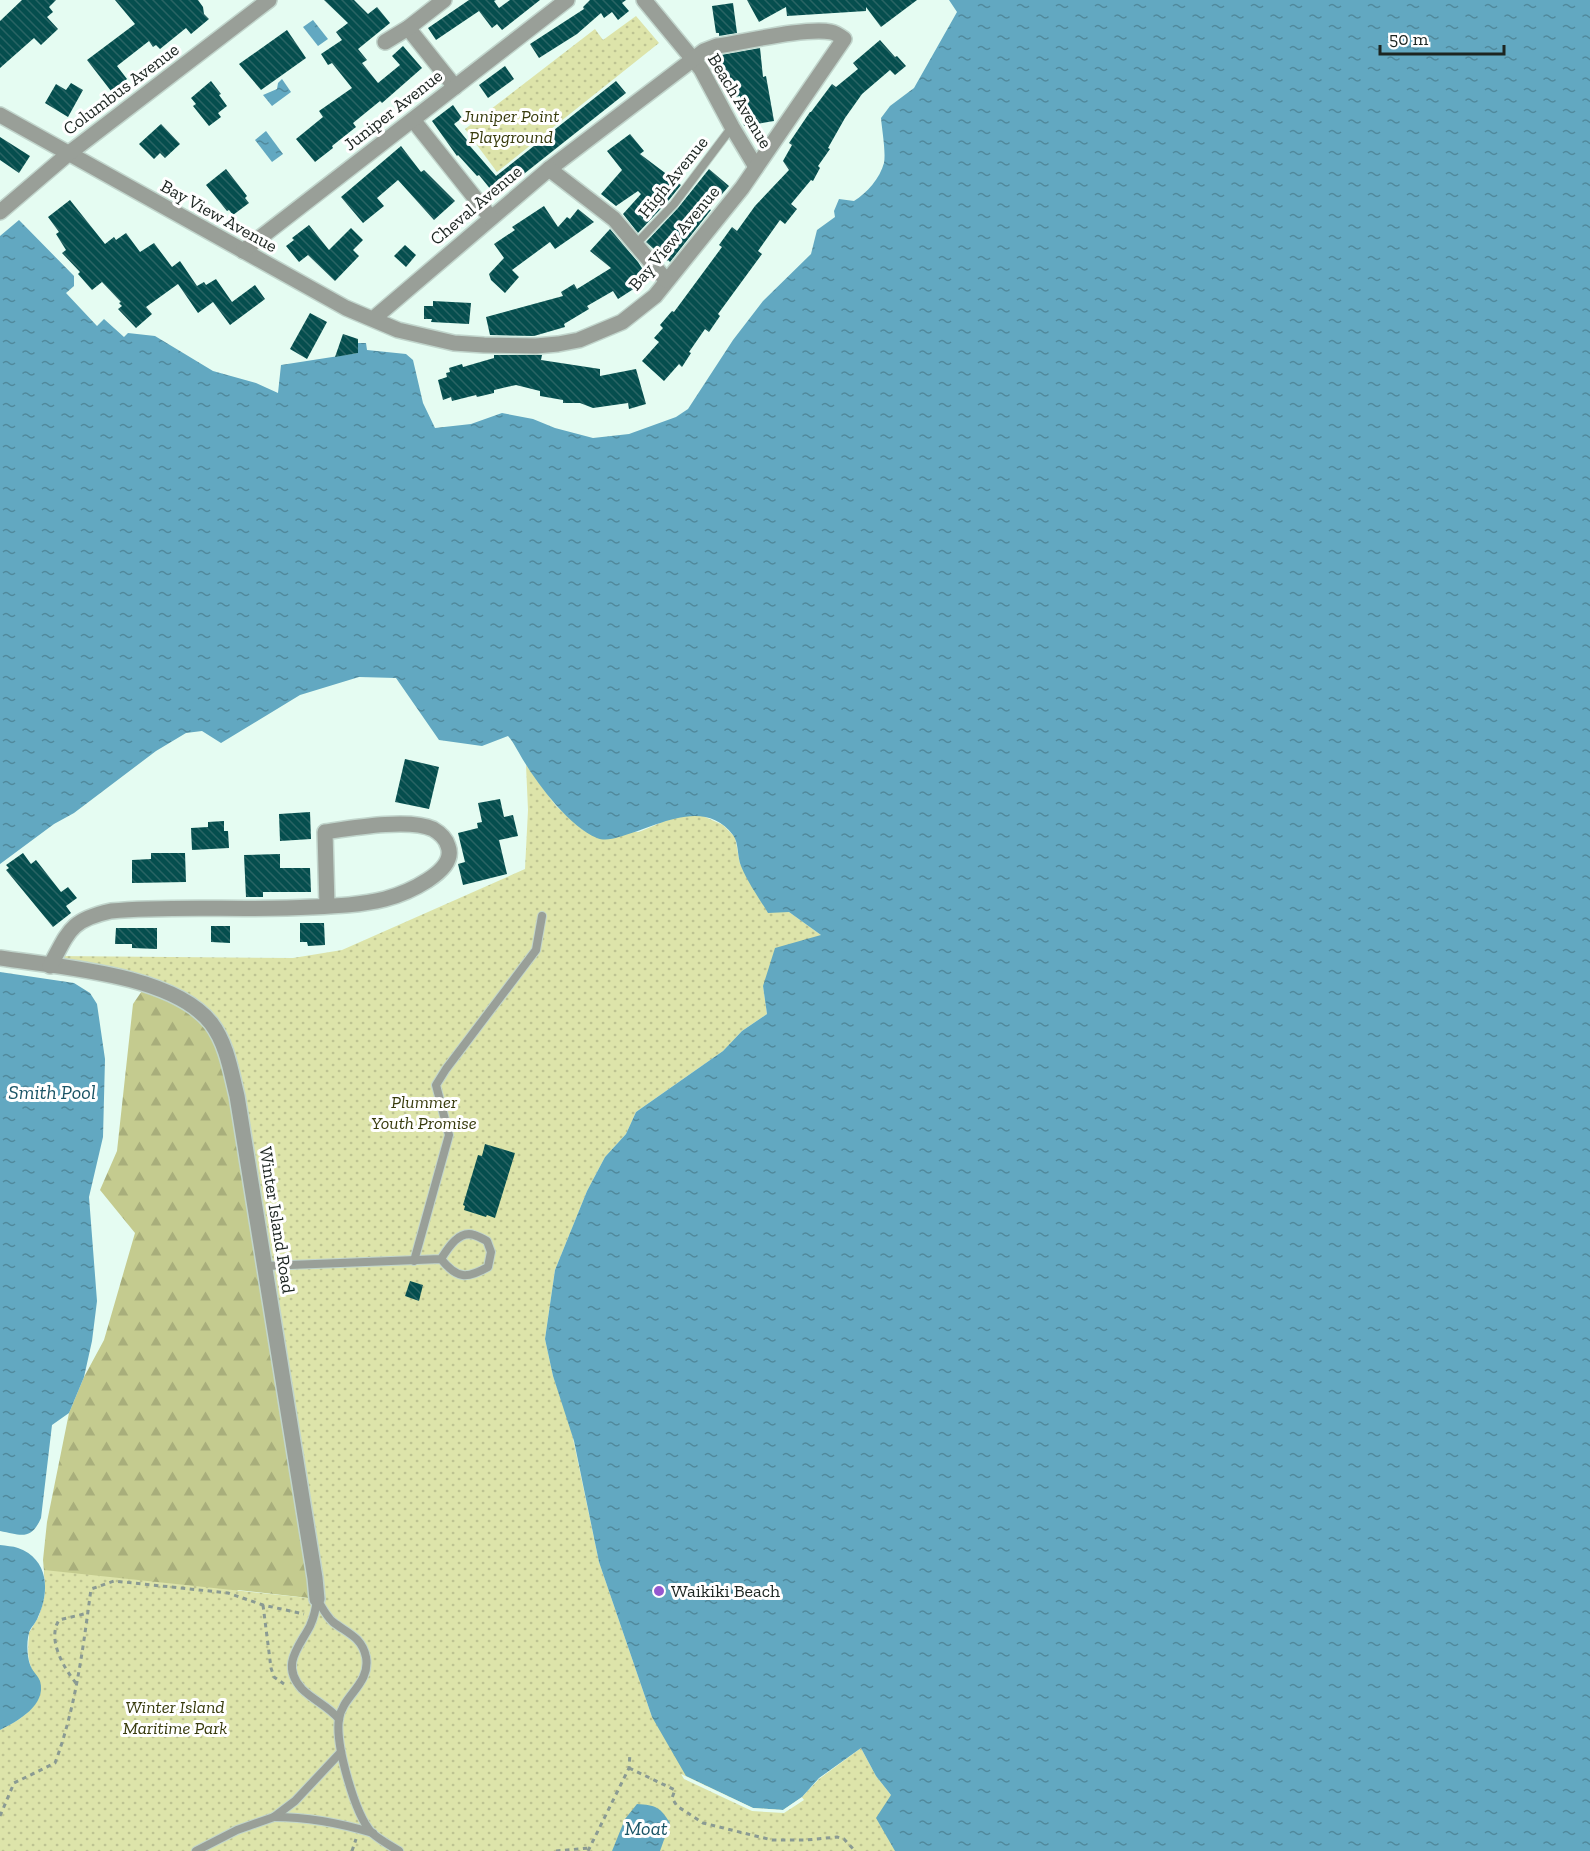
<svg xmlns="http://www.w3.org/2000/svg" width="1590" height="1851" font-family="'Zilla Slab',serif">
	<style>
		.forest { fill: url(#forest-firs) }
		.park { fill: url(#park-dots) }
		.water { fill: url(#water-ripples) }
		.pier { fill: #e5fcf2 }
		.building { fill: url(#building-back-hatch) }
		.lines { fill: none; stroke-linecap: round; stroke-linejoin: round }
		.service-casing { stroke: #c1d5cc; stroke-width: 10 }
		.minor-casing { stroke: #c1d5cc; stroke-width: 18 }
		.path { stroke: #8a9a93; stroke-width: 3; stroke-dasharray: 4.5 4.5; stroke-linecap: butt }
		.service { stroke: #999f98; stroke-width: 8 }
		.minor { stroke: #999f98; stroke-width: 15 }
		.poi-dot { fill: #9558cf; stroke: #fff; stroke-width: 2 }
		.labels { text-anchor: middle; stroke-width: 6; stroke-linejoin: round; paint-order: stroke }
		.street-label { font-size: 18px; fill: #1c2521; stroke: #fff }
		.park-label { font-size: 18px; font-style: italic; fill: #383b0d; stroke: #fff }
		.poi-label { font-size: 18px; fill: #1c2521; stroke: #fff; text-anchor: start }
		.water-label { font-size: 20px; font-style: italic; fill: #1a5466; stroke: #fff }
	</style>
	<defs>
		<pattern id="forest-firs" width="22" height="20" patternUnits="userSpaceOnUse" patternTransform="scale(1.5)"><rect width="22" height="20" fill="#c4cb8f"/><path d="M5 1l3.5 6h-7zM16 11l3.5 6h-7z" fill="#a8ae7b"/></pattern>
		<pattern id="park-dots" width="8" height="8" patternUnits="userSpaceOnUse" patternTransform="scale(1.5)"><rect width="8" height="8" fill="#dde4aa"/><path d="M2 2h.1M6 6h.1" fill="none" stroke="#bdc392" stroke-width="1.8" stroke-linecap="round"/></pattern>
		<pattern id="water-ripples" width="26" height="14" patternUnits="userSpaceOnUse" patternTransform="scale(1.5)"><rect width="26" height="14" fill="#62a8c1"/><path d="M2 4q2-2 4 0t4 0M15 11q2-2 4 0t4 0" fill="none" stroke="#50899c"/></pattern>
		<pattern id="building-back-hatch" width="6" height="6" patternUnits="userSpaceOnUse" patternTransform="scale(1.5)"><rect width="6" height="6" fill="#054e4e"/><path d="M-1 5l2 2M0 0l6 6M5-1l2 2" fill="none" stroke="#296464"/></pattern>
	</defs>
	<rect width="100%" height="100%" fill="#e5fcf2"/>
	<path class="forest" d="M144 988 167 993 219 1037 317 1599 238 1590 0 1851V1771L41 1694 31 1667 29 1633 39 1617 46 1593 43 1560 47 1522 69 1413 84 1377 104 1340 135 1233 100 1190 117 1151 133 1004Z"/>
	<g class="park">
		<path d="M636 16 659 43 497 172 465 129 595 29 603 40Z"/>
		<path d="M526 765 556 806 583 830 639 832 667 820 690 815 703 816 723 825 735 837 740 864 789 912 821 935 763 986 767 1014 742 1031 723 1051 636 1112 626 1134 605 1157 587 1191 555 1270 545 1339 553 1376 570 1424 599 1562 652 1717 802 1797 819 1779 861 1748 876 1776 891 1795 895 1851H0V1730C18 1721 48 1704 39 1680 38 1676 34 1673 32 1669 27 1660 28 1646 29 1636 30 1629 36 1623 39 1616 46 1600 46 1587 44 1570L317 1599 227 1055 185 1001 50 966 55 956 293 958 342 950 525 869 528 810Z"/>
	</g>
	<g class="water">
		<path d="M949 0H1590V1851H895L876 1818 891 1795 876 1776 861 1748 819 1778 802 1797 783 1810 753 1808 686 1776 652 1717 599 1562 574 1441 553 1376 545 1339 555 1270 587 1191 605 1157 626 1134 636 1112 723 1051 742 1031 767 1014 763 986 775 948 821 935 789 912 768 913C759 898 748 883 741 866 737 856 739 843 733 835 703 796 655 828 619 837 612 839 604 841 597 838 571 828 539 786 525 763 519 754 515 744 508 736L482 746 439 740 396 678 359 677 300 695 221 743 202 731 186 733 156 751 74 813 54 824 0 864V236L19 220 74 276V286L66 293 97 326 104 319 124 337 128 333 155 336 213 371 256 383 278 393 281 365 358 353V343H366L367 350 406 354 413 360 423 403 435 428 471 424 502 413 533 419 555 428 593 438 629 434 676 417 688 409 733 340 763 301 811 254 817 230 835 217 834 211 839 199 854 201C867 193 880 178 884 163 886 152 882 130 881 118L890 106 914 88 957 12Z"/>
		<path d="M313 20 328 39 318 46 303 27Z"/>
		<path d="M282 79 291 92 272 106 263 95 277 89 278 83Z"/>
		<path d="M266 131 283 154 272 162 255 140Z"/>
		<path d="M0 972 74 983 90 993 97 1004 105 1059 103 1137 89 1197 97 1301 92 1341 84 1377 69 1413 52 1425 41 1518C31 1541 21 1535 0 1531Z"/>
		<path d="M0 1545C6 1546 13 1546 18 1548 49 1559 50 1592 38 1617 36 1623 30 1628 29 1633 26 1643 27 1661 32 1669 35 1674 38 1676 40 1681 47 1705 18 1721 0 1730Z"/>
		<path d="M637 1804C656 1805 660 1807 670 1823L660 1851H612L625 1819Z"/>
	</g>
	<path class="pier" d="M681 1774 753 1808 783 1810 802 1797 804 1800 784 1813 752 1811 684 1779Z"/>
	<g class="building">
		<path d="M22 0H56L49 7 53 12 47 17 58 29 41 45 34 38 0 68V21Z"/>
		<path d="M115 0H198L203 7 204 14 209 19 191 34 186 28 160 49 156 45 153 47 149 41 117 66 127 79 111 91 87 60 135 24Z"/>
		<path d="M324 0H354L368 14 377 7 390 23 358 49 367 60 362 63 378 83 400 65 392 56 403 46 422 68 382 103 380 101 353 123 356 127 332 146 333 148 315 162 296 139 323 117 319 111 352 88 332 63 328 65 321 54 342 40 336 32 348 23Z"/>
		<path d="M469 0H496L494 1 499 8 510 0H540L502 30 497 24 492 28 479 11 436 40 428 28Z"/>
		<path d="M590 0H626L622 3 629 11 618 20 612 12 604 18 601 13 577 34 539 58 530 44 584 9 583 7Z"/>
		<path d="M747 0H917L881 27 866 7V11L787 16 786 7 759 22Z"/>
		<path d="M733 3 737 33 719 36V33H716L712 6Z"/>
		<path d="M287 30 306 58 261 90 239 64Z"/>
		<path d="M880 40 895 57 897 56 906 66 895 75 890 70 862 94 845 118 828 148 830 149 818 166 820 168 813 181 811 180 791 204 797 209 785 224 780 220 758 251 762 254 718 314 720 316 709 332 705 329 689 352 691 353 682 367 679 364 664 381 642 361 659 342 654 338 663 328 660 325 672 311 674 312 722 247 719 245 732 227 737 231 755 206 789 170 783 161 792 145 789 143 810 112H811L832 84 836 87 858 69 853 63Z"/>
		<path d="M760 48 763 77 766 76 774 121 744 126 740 96 730 98 723 79 721 55Z"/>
		<path d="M505 66 514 79 488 98 479 85Z"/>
		<path d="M211 81 221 94 219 95 227 106 218 113 221 117 209 126 193 106 196 104 191 98Z"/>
		<path d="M616 81 626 93 496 196 479 175 477 176 458 155 457 156 432 121 453 105 462 118 454 124 471 145 470 146 496 176Z"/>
		<path d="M71 83 83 90 68 117 45 103 56 84 66 90Z"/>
		<path d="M161 124 180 144 165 158 160 153 154 159 139 144Z"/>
		<path d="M630 134 644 151 640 154 681 185 669 200 638 233 623 214 641 194 638 191 616 206 601 194 622 170 607 151Z"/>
		<path d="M0 137 30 156 19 173 0 160Z"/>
		<path d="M401 146 421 172 424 170 455 201 434 220 398 180 377 198 384 206 363 223 341 197Z"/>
		<path d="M226 169 247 196 245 198 249 203 233 215 229 210 227 211 206 185Z"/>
		<path d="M709 169 729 186 709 209 711 210 670 262 668 260 667 261 646 242 678 208Z"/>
		<path d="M70 200 105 244 114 237 116 240 126 233 140 252 154 243 172 267 180 261 197 286 204 282 206 285 216 279 232 302 255 285 265 299 230 325 213 302 198 313 178 284 146 307 152 314 136 328 118 309 122 306 119 303 121 302 102 282 92 290 78 274 80 272 62 253 66 250 56 234 59 232 48 217Z"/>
		<path d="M544 206 558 227 567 217 570 219 578 209 594 222 555 249 550 242 512 270 519 277 505 293 491 280 489 274 504 258 494 244 515 230 512 227Z"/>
		<path d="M309 225 329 250 351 228 363 240 353 250 359 256 335 281 308 255 299 262 286 246 294 240 292 238Z"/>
		<path d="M610 229 638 262 649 279 618 299 613 291 587 306 589 309 564 324 565 327 534 336 490 335 486 317 563 296 561 292 574 284 577 289 611 268 590 251Z"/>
		<path d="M405 245 416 255 406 267 394 256Z"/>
		<path d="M433 301 471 303 469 324 431 322 432 319H424V306H433Z"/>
		<path d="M310 313 327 322 307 359 290 349Z"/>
		<path d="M343 334 358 339V353L335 357Z"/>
		<path d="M494 355H542L541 360 600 369V376L636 369 646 404 629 409 628 403 593 408 580 403H563V400L540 396V391L516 385 494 390V393L477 397 476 395 452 401 451 397 443 400 438 380 447 377 446 373 450 372 449 368 462 364 463 367 494 358Z"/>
		<path d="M405 759 439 767 429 809 395 802Z"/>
		<path d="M500 799 504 817 513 815 518 836 499 840 507 874 463 885 458 864 465 862 458 833 478 828 477 823 482 822 478 803Z"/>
		<path d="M310 812 311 839 280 841 279 814Z"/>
		<path d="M224 821V831H228L229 848 192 850 191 828 208 827V822Z"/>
		<path d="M23 853 31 864 36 860 61 892 68 887 77 898 66 906 71 913 53 927 6 870 9 868 6 865Z"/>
		<path d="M151 853H185L186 882 132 883V860L151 859Z"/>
		<path d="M280 854V868H310L311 892H263V897H246L244 855Z"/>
		<path d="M300 923H324L325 945 308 946 307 942H300Z"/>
		<path d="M211 926H230V943L211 942Z"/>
		<path d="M116 928H157V949L132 948V944H115Z"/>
		<path d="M485 1144 515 1153 495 1218 487 1215 486 1217 464 1210 465 1206 463 1205 478 1155 482 1156Z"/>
		<path d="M410 1281 423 1285 419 1301 405 1296Z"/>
	</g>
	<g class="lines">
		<defs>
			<g id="service">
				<path d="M636 244 674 204 732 127"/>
				<path d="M414 1261 449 1135 436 1085 446 1069 536 950 542 916"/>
				<path d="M265 1266 441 1259C457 1279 467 1279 488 1267L491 1252 487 1241C483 1239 478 1236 474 1235 459 1230 448 1248 441 1259"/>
				<path d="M317 1599C322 1607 326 1616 333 1622 347 1633 362 1637 366 1657 371 1684 342 1696 339 1719 335 1744 355 1815 372 1833 380 1840 391 1846 399 1851"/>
				<path d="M317 1599C316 1609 314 1617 310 1626 299 1647 280 1665 302 1689 313 1700 328 1706 339 1719"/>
				<path d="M274 1817C309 1817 340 1823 373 1833"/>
				<path d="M196 1851 237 1830 274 1817 295 1801 341 1752"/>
			</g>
			<g id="minor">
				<path d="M644 0 701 69 732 127 756 167"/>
				<path d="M408 28 455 87"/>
				<path d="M385 42 408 28 444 0"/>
				<path d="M0 115 346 308 398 330 454 343 484 345 536 346 558 344 579 340 622 322 655 296 742 188 844 39C840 36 836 33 831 32 806 27 745 42 717 46L704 51 549 169 373 319"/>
				<path d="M413 120 491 218"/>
				<path d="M549 169 614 219 666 280"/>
				<path d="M0 212 68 154 269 0"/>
				<path d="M243 251 567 0"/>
				<path d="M0 958C59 967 172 974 211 1023 227 1044 231 1072 237 1096L315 1578 317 1599"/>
				<path d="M50 966C69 931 70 920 111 911 178 905 245 911 312 907 336 906 361 905 385 899 404 894 458 872 448 846 446 839 440 833 433 829 409 818 352 828 325 832L327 906"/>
			</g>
		</defs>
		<use href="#service" class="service-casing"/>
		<use href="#minor" class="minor-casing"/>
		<g class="path">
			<path d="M263 1605 271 1668 274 1677 284 1684"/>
			<path d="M76 1683C63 1667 47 1639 59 1620L88 1613"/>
			<path d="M629 1768 675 1790 672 1798 677 1806 703 1823 772 1840H806L837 1837 844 1839 855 1851"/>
			<path d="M0 1816 14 1783 55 1763C76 1707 83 1648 91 1589L114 1581 228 1593 263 1605 304 1614"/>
			<path d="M352 1851 356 1839"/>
			<path d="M556 1851 589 1848"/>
			<path d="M588 1851 629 1768 630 1753"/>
		</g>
		<use href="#service" class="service"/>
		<use href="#minor" class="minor"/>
	</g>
	<circle class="poi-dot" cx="659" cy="1591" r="6"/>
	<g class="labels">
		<g class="street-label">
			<text transform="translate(121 89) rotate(-37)" y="6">Columbus Avenue</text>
			<text transform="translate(740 101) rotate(59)" y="6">Beach Avenue</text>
			<text transform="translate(393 110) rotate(-38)" y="6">Juniper Avenue</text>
			<text transform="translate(673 177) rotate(-51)" y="6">High Avenue</text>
			<text transform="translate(476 205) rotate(-40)" y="6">Cheval Avenue</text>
			<text transform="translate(219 216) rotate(29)" y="6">Bay View Avenue</text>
			<text transform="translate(674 238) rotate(-50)" y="6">Bay View Avenue</text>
			<text transform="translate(277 1220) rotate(81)" y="6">Winter Island Road</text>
		</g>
		<g class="park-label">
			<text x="511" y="122">Juniper Point<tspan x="511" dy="21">Playground</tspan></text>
			<text x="424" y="1108">Plummer<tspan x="424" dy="21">Youth Promise</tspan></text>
			<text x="175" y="1713">Winter Island<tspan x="175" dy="21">Maritime Park</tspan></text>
		</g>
		<g class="poi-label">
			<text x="671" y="1597">Waikiki Beach</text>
		</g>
		<g class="water-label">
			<text x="52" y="1099">Smith Pool</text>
			<text x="646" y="1835">Moat</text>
		</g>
	</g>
	<path d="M1380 45v9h124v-9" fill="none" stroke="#1c2521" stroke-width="3"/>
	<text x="1389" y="45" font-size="18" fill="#1c2521" stroke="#ffffff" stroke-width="4.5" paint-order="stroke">50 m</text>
</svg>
